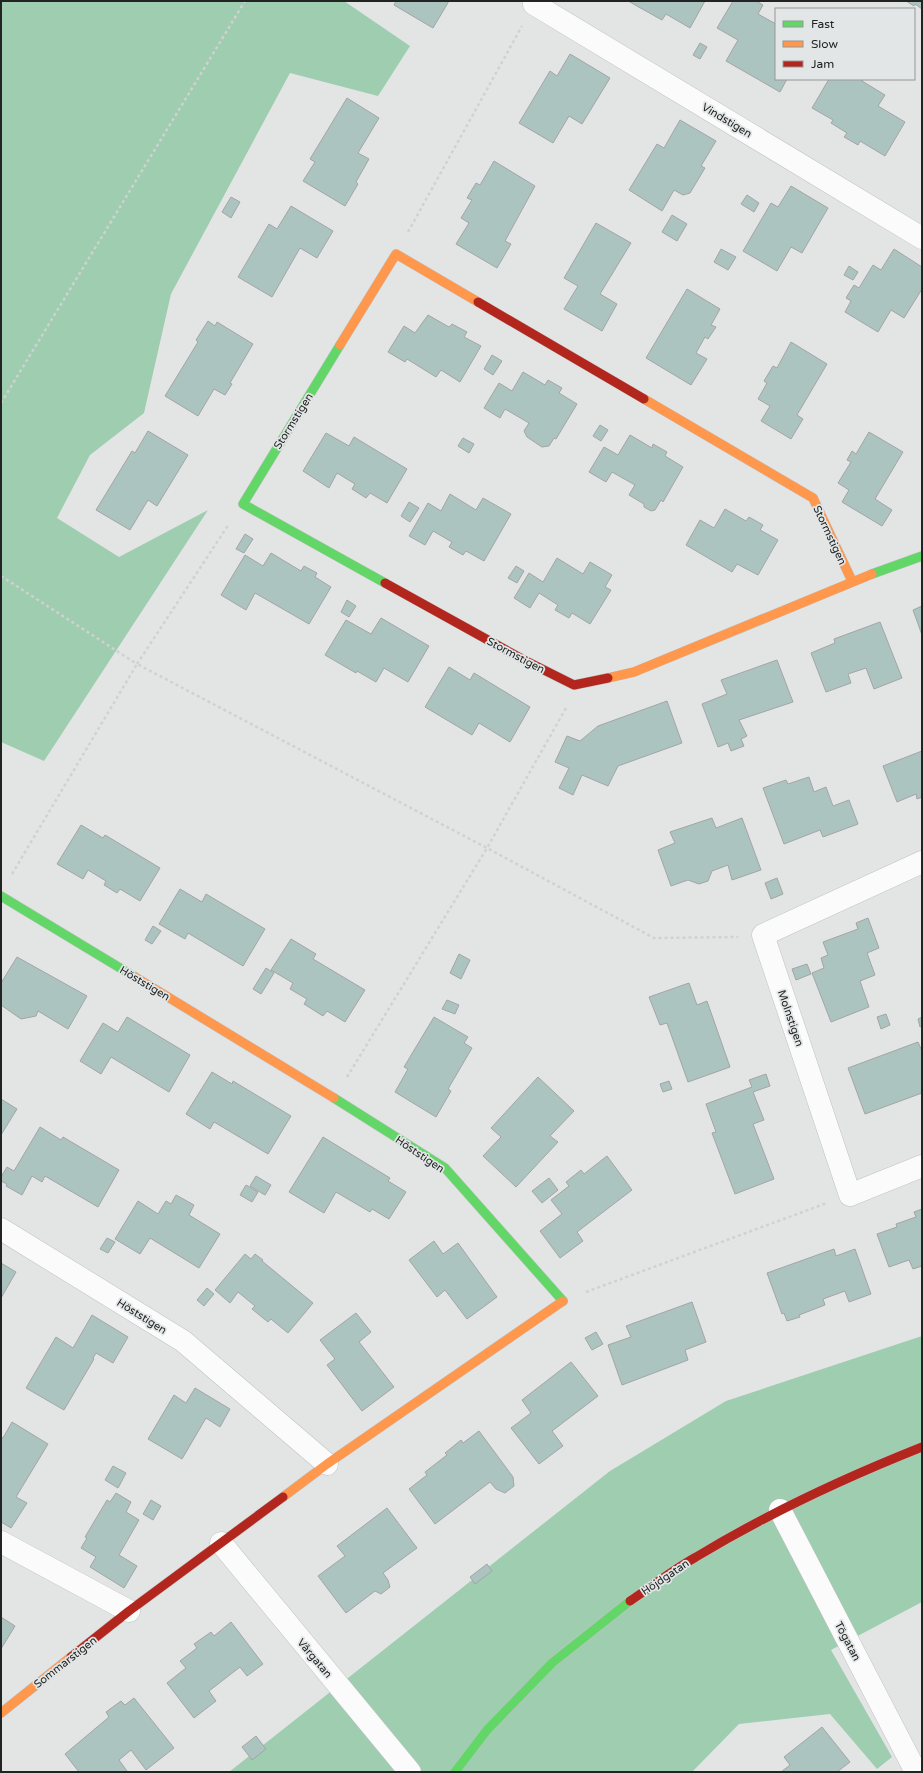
<svg xmlns="http://www.w3.org/2000/svg" width="923" height="1773" font-family="'Varela Round',sans-serif">
	<style>
		.forest { fill: #9ecdb0 }
		.building { fill: #acc4c0; stroke: #a3a5a4 }
		.lines { fill: none; stroke-linecap: round; stroke-linejoin: round }
		.street-casing { stroke: #c0c2c2; stroke-width: 23 }
		.fast-casing { stroke: #c0c2c2; stroke-width: 10 }
		.slow-casing { stroke: #c0c2c2; stroke-width: 10 }
		.jam-casing { stroke: #c0c2c2; stroke-width: 10 }
		.path { stroke: #d0d1d1; stroke-width: 2.5; stroke-dasharray: 3 3; stroke-linecap: butt }
		.street { stroke: #fbfbfb; stroke-width: 22 }
		.fast { stroke: #63d668; stroke-width: 9 }
		.slow { stroke: #ff974d; stroke-width: 9 }
		.jam { stroke: #b3261e; stroke-width: 9 }
		.labels { text-anchor: middle; stroke-width: 3.5; stroke-linejoin: round; paint-order: stroke }
		.street-label { font-size: 11px; fill: #222323; stroke: #e2e6e6 }
	</style>
	<rect width="100%" height="100%" fill="#e3e5e5"/>
	<g class="forest">
		<path d="M1 1H344L410 46 378 96 290 73 171 294 144 413 90 455 57 518 119 557 208 510 44 761 1 742Z"/>
		<path d="M922 1336V1602L831 1650 892 1757 877 1769 830 1714 739 1724 692 1772H229L610 1471 726 1401Z"/>
	</g>
	<g class="building">
		<path d="M396 1H449L433 28 394 5Z"/>
		<path d="M628 1H705L690 28 666 14 662 20Z"/>
		<path d="M733 1H756L763 5 758 14 776 24V79H787L780 92 726 61 738 40 717 28Z"/>
		<path d="M906 1H922V9L915 4 914 6Z"/>
		<path d="M700 43 707 47 700 59 693 55Z"/>
		<path d="M570 54 610 78 582 124 569 116 553 143 519 123 550 71 557 76Z"/>
		<path d="M829 79H863L862 81 885 95 878 106 905 122 885 156 860 141 858 145 844 137 847 133 831 123 833 120 812 108Z"/>
		<path d="M347 98 379 118 358 153 369 159 356 182 358 184 345 206 303 181 315 162 310 159Z"/>
		<path d="M680 120 716 141 701 166 705 168 690 193 683 195 674 190 662 211 629 190 657 144 664 148Z"/>
		<path d="M494 161 535 186 505 241 511 244 497 268 456 244 469 223 461 218 472 200 467 198 476 183 480 185Z"/>
		<path d="M791 186 828 208 802 253 791 247 777 271 743 251 771 203 778 207Z"/>
		<path d="M747 195 759 203 754 212 741 204Z"/>
		<path d="M231 197 240 202 231 218 222 212Z"/>
		<path d="M291 206 333 231 317 258 300 248 272 297 238 277 269 224 277 229Z"/>
		<path d="M672 215 687 224 677 241 662 232Z"/>
		<path d="M596 223 631 243 600 294 617 304 602 331 564 309 578 286 564 278Z"/>
		<path d="M721 249 736 257 728 270 714 262Z"/>
		<path d="M894 249 922 267V289L904 318 891 310 878 332 845 312 851 301 846 298 854 285 859 288 873 265 881 270Z"/>
		<path d="M849 266 858 272 853 280 844 275Z"/>
		<path d="M687 289 720 309 711 325 716 327 708 339 705 337 696 353 707 359 691 385 646 358Z"/>
		<path d="M428 315 449 327 452 324 467 332 464 337 481 346 460 382 441 370 436 377 407 359 405 362 388 352 404 326 415 333Z"/>
		<path d="M208 321 215 326 217 322 253 344 230 383 232 384 225 395 214 389 198 416 165 396 198 342 196 340Z"/>
		<path d="M791 342 827 364 797 415 803 419 791 439 761 421 770 406 758 399 767 383 764 381 773 366 777 368Z"/>
		<path d="M492 355 502 361 493 375 484 369Z"/>
		<path d="M523 372 545 385 548 380 562 388 559 393 577 404 556 439 554 438 549 446 542 447 527 437 524 431 529 423 505 409 500 418 484 408 499 383 512 391Z"/>
		<path d="M600 425 608 430 601 441 593 436Z"/>
		<path d="M148 431 188 455 157 506 148 500 130 530 96 510 132 451 135 453Z"/>
		<path d="M869 432 903 452 875 499 892 510 882 526 842 502 849 490 838 483 851 462 847 460 852 451 856 454Z"/>
		<path d="M326 433 349 446 354 437 407 469 387 503 370 493 366 498 352 489 355 484 337 473 329 488 303 471Z"/>
		<path d="M630 435 652 448 653 444 667 452 665 456 683 467 663 502 661 500 655 510 651 511 644 507V504L629 495 635 485 612 472 606 482 589 472 604 447 618 455Z"/>
		<path d="M463 438 474 444 469 453 458 446Z"/>
		<path d="M450 494 476 510 483 498 511 514 484 561 466 551 463 555 449 547 452 542 433 531 425 545 409 536 428 503 441 511Z"/>
		<path d="M409 502 419 508 410 522 401 516Z"/>
		<path d="M725 509 746 521 749 517 763 525 760 530 778 540 758 575 737 564 732 572 686 545 700 520 714 528Z"/>
		<path d="M245 534 253 539 244 553 236 549Z"/>
		<path d="M271 553 301 571 304 566 317 573 315 577 331 587 309 624 255 593 246 610 221 595 245 555 263 566Z"/>
		<path d="M557 558 583 574 590 562 612 575 605 587 611 590 590 624 572 613 569 618 555 610 558 605 539 593 530 608 514 598 529 573 543 582Z"/>
		<path d="M516 566 524 571 517 583 508 578Z"/>
		<path d="M347 600 356 606 349 617 341 612Z"/>
		<path d="M922 606V635L913 610Z"/>
		<path d="M381 618 429 646 408 682 384 668 376 682 357 671 356 673 325 655 346 620 371 634Z"/>
		<path d="M880 622 902 678 874 689 866 668 848 674 851 683 826 692 811 653 835 643 834 639Z"/>
		<path d="M777 660 793 702 739 720 747 736 741 739 744 746 731 751 728 743 718 747 702 704 727 694 721 680Z"/>
		<path d="M449 667 470 680 474 673 530 707 510 742 479 723 472 735 425 707Z"/>
		<path d="M667 701 682 743 618 766 608 786 582 775 573 795 559 788 569 768 555 762 567 736 580 741 598 726Z"/>
		<path d="M922 751V797L917 799 916 794 897 802 883 766Z"/>
		<path d="M809 777 814 792 826 787 833 806 849 800 858 824 823 837 820 830 784 844 763 788 786 780 788 784Z"/>
		<path d="M712 818 716 828 742 818 761 870 732 880 728 865 712 871 708 881 699 884 688 880 671 886 658 850 675 843 670 832Z"/>
		<path d="M81 825 103 838 105 835 160 868 140 901 120 889 117 893 104 885 106 881 88 870 83 879 57 864Z"/>
		<path d="M777 878 783 894 771 899 765 883Z"/>
		<path d="M180 889 202 902 206 894 265 929 243 966 188 933 185 939 159 924Z"/>
		<path d="M868 918 879 948 867 953 875 975 860 981 869 1007 831 1022 812 973 824 968 821 958 828 955 823 942 858 929 856 923Z"/>
		<path d="M153 926 161 931 152 944 145 940Z"/>
		<path d="M291 939 316 954 313 959 365 990 345 1022 327 1011 323 1016 304 1004 307 999 290 989 293 983 271 970Z"/>
		<path d="M459 954 470 960 461 979 450 973Z"/>
		<path d="M17 957 87 996 68 1029 38 1011 36 1016 21 1019 1 1005V983Z"/>
		<path d="M807 964 811 974 796 980 792 969Z"/>
		<path d="M266 968 274 973 261 994 253 989Z"/>
		<path d="M689 983 697 1005 707 1001 730 1067 688 1082 667 1023 660 1025 649 997Z"/>
		<path d="M447 1000 459 1005 455 1014 442 1009Z"/>
		<path d="M886 1014 890 1025 881 1029 877 1017Z"/>
		<path d="M127 1017 190 1055 169 1092 111 1057 101 1074 80 1061 103 1023 118 1032Z"/>
		<path d="M434 1017 468 1037 464 1043 472 1048 448 1089 451 1091 436 1117 395 1092 408 1069 404 1067Z"/>
		<path d="M922 1017V1026L920 1027 918 1019Z"/>
		<path d="M918 1042 922 1051V1093L865 1114 848 1068Z"/>
		<path d="M212 1072 232 1084 233 1081 291 1116 268 1154 214 1122 210 1129 186 1114Z"/>
		<path d="M766 1074 770 1086 753 1092 764 1120 753 1124 774 1179 735 1194 712 1133 716 1132 706 1104 752 1087 749 1080Z"/>
		<path d="M538 1077 574 1111 550 1136 558 1142 516 1187 483 1156 501 1137 491 1128Z"/>
		<path d="M669 1081 672 1089 663 1092 660 1084Z"/>
		<path d="M1 1099 17 1109 1 1135Z"/>
		<path d="M40 1127 61 1140 63 1137 119 1170 98 1207 45 1176 42 1182 32 1176 22 1195 6 1186 7 1184 1 1181V1177L7 1167 14 1171Z"/>
		<path d="M323 1137 390 1178 388 1181 406 1192 389 1219 372 1209 370 1212 336 1192 324 1213 289 1192Z"/>
		<path d="M607 1156 632 1190 577 1232 583 1241 560 1258 540 1231 562 1214 551 1200 569 1186 566 1182 581 1170 584 1174Z"/>
		<path d="M256 1176 271 1185 265 1195 250 1186Z"/>
		<path d="M549 1178 558 1190 542 1203 532 1191Z"/>
		<path d="M246 1185 258 1192 252 1202 240 1195Z"/>
		<path d="M176 1195 194 1205 189 1215 220 1234 199 1268 150 1238 140 1254 115 1239 138 1201 158 1214 166 1201 171 1204Z"/>
		<path d="M922 1209V1266L913 1269 909 1260 889 1267 877 1234 897 1227 896 1224 916 1217 914 1212Z"/>
		<path d="M107 1238 115 1242 108 1253 100 1249Z"/>
		<path d="M434 1241 443 1254 458 1243 497 1297 467 1319 445 1290 437 1297 409 1260Z"/>
		<path d="M834 1249 836 1256 855 1249 871 1294 849 1302 845 1291 823 1299 825 1305 799 1315 800 1317 787 1321 784 1313 782 1314 767 1273Z"/>
		<path d="M245 1254 251 1259 255 1254 263 1260 262 1261 313 1303 288 1333 271 1319 268 1322 252 1309 255 1306 238 1292 230 1303 215 1290Z"/>
		<path d="M1 1263 16 1272 1 1298Z"/>
		<path d="M207 1288 214 1294 204 1306 197 1300Z"/>
		<path d="M692 1302 706 1342 685 1350 688 1360 622 1385 608 1345 631 1337 626 1326Z"/>
		<path d="M356 1313 371 1332 359 1342 394 1387 362 1411 327 1365 335 1359 320 1340Z"/>
		<path d="M92 1315 128 1337 113 1363 96 1353 93 1358 94 1359 64 1410 26 1388 56 1337 73 1348Z"/>
		<path d="M596 1332 603 1344 592 1350 585 1338Z"/>
		<path d="M571 1362 598 1396 552 1431 563 1446 539 1464 511 1428 531 1413 522 1400Z"/>
		<path d="M195 1388 230 1409 220 1427 206 1418 182 1459 148 1439 174 1395 186 1403Z"/>
		<path d="M12 1422 48 1444 16 1497 27 1503 11 1528 1 1522V1437L3 1438Z"/>
		<path d="M479 1431 513 1477 514 1486 505 1493 496 1489 490 1482 435 1524 409 1489 427 1475 425 1472 447 1455 445 1453 461 1440 463 1443Z"/>
		<path d="M113 1466 126 1473 118 1488 105 1480Z"/>
		<path d="M116 1493 131 1502 126 1512 139 1520 119 1555 137 1566 124 1588 90 1567 96 1557 81 1548 87 1538 85 1537 107 1500 110 1502Z"/>
		<path d="M151 1500 161 1506 153 1520 143 1514Z"/>
		<path d="M387 1508 417 1548 383 1573 388 1580 390 1587 381 1594 375 1591 346 1613 318 1576 345 1556 337 1546Z"/>
		<path d="M487 1564 492 1571 475 1584 470 1577Z"/>
		<path d="M1 1617 15 1626 1 1649Z"/>
		<path d="M231 1622 263 1664 247 1676 240 1667 209 1691 216 1701 194 1718 167 1683 186 1668 180 1661 197 1648 194 1644 211 1632 214 1636Z"/>
		<path d="M134 1698 174 1748 146 1770 131 1750 119 1760 127 1771 125 1772H79L65 1754 109 1717 106 1712 121 1701 125 1705Z"/>
		<path d="M822 1727 850 1762 837 1772H781L790 1765 784 1757Z"/>
		<path d="M256 1736 266 1749 252 1760 242 1747Z"/>
	</g>
	<g class="lines">
		<defs>
			<g id="street">
				<path d="M536 1 534 4 922 238"/>
				<path d="M922 862 763 935 850 1195 922 1166"/>
				<path d="M1 1229 183 1341 327 1464"/>
				<path d="M780 1510 916 1772"/>
				<path d="M1 1542 129 1611"/>
				<path d="M221 1543 410 1772"/>
			</g>
			<g id="fast">
				<path d="M340 345 243 504 385 583"/>
				<path d="M872 574 922 556"/>
				<path d="M1 896 135 977"/>
				<path d="M334 1098 445 1168 563 1301"/>
				<path d="M455 1772 487 1730 552 1663 630 1601"/>
			</g>
			<g id="slow">
				<path d="M340 345 396 254 478 302"/>
				<path d="M644 399 813 498 852 581"/>
				<path d="M608 678 634 672 872 574"/>
				<path d="M135 977 334 1098"/>
				<path d="M283 1497 327 1464 563 1301"/>
				<path d="M1 1713 71 1657"/>
			</g>
			<g id="jam">
				<path d="M478 302 644 399"/>
				<path d="M385 583 524 660 574 685 608 678"/>
				<path d="M630 1601C652 1586 673 1570 696 1557 767 1514 844 1478 922 1447"/>
				<path d="M71 1657 129 1611 283 1497"/>
			</g>
		</defs>
		<use href="#street" class="street-casing"/>
		<use href="#fast" class="fast-casing"/>
		<use href="#slow" class="slow-casing"/>
		<use href="#jam" class="jam-casing"/>
		<g class="path">
			<path d="M408 232 522 26"/>
			<path d="M1 403 245 1"/>
			<path d="M1 576 137 664 229 524"/>
			<path d="M12 874 137 664 487 848 654 938 738 937"/>
			<path d="M347 1077 487 848 566 708"/>
			<path d="M586 1292 827 1203"/>
		</g>
		<use href="#street" class="street"/>
		<use href="#fast" class="fast"/>
		<use href="#slow" class="slow"/>
		<use href="#jam" class="jam"/>
	</g>
	<g class="labels">
		<g class="street-label">
			<text transform="translate(727 120) rotate(31)" y="4">Vindstigen</text>
			<text transform="translate(293 421) rotate(-58)" y="4">Stormstigen</text>
			<text transform="translate(830 535) rotate(65)" y="4">Stormstigen</text>
			<text transform="translate(516 655) rotate(28)" y="4">Stormstigen</text>
			<text transform="translate(145 983) rotate(31)" y="4">Höststigen</text>
			<text transform="translate(791 1018) rotate(71)" y="4">Molnstigen</text>
			<text transform="translate(420 1154) rotate(34)" y="4">Höststigen</text>
			<text transform="translate(142 1316) rotate(32)" y="4">Höststigen</text>
			<text transform="translate(665 1577) rotate(-34)" y="4">Höjdgatan</text>
			<text transform="translate(848 1641) rotate(62)" y="4">Tögatan</text>
			<text transform="translate(315 1658) rotate(50)" y="4">Vårgatan</text>
			<text transform="translate(65 1662) rotate(-38)" y="4">Sommarstigen</text>
		</g>
	</g>
	<rect width="923" height="1773" fill="none" stroke="#222323" stroke-width="4"/>
	<rect x="775" y="8" width="140" height="72" fill="#e2e6e6" stroke="#959898"/>
	<rect x="783" y="21" width="20" height="6" fill="#63d668" stroke="#959898"/>
	<text x="811" y="28" font-size="12" fill="#222323">Fast</text>
	<rect x="783" y="41" width="20" height="6" fill="#ff974d" stroke="#959898"/>
	<text x="811" y="48" font-size="12" fill="#222323">Slow</text>
	<rect x="783" y="61" width="20" height="6" fill="#b3261e" stroke="#959898"/>
	<text x="811" y="68" font-size="12" fill="#222323">Jam</text>
</svg>
